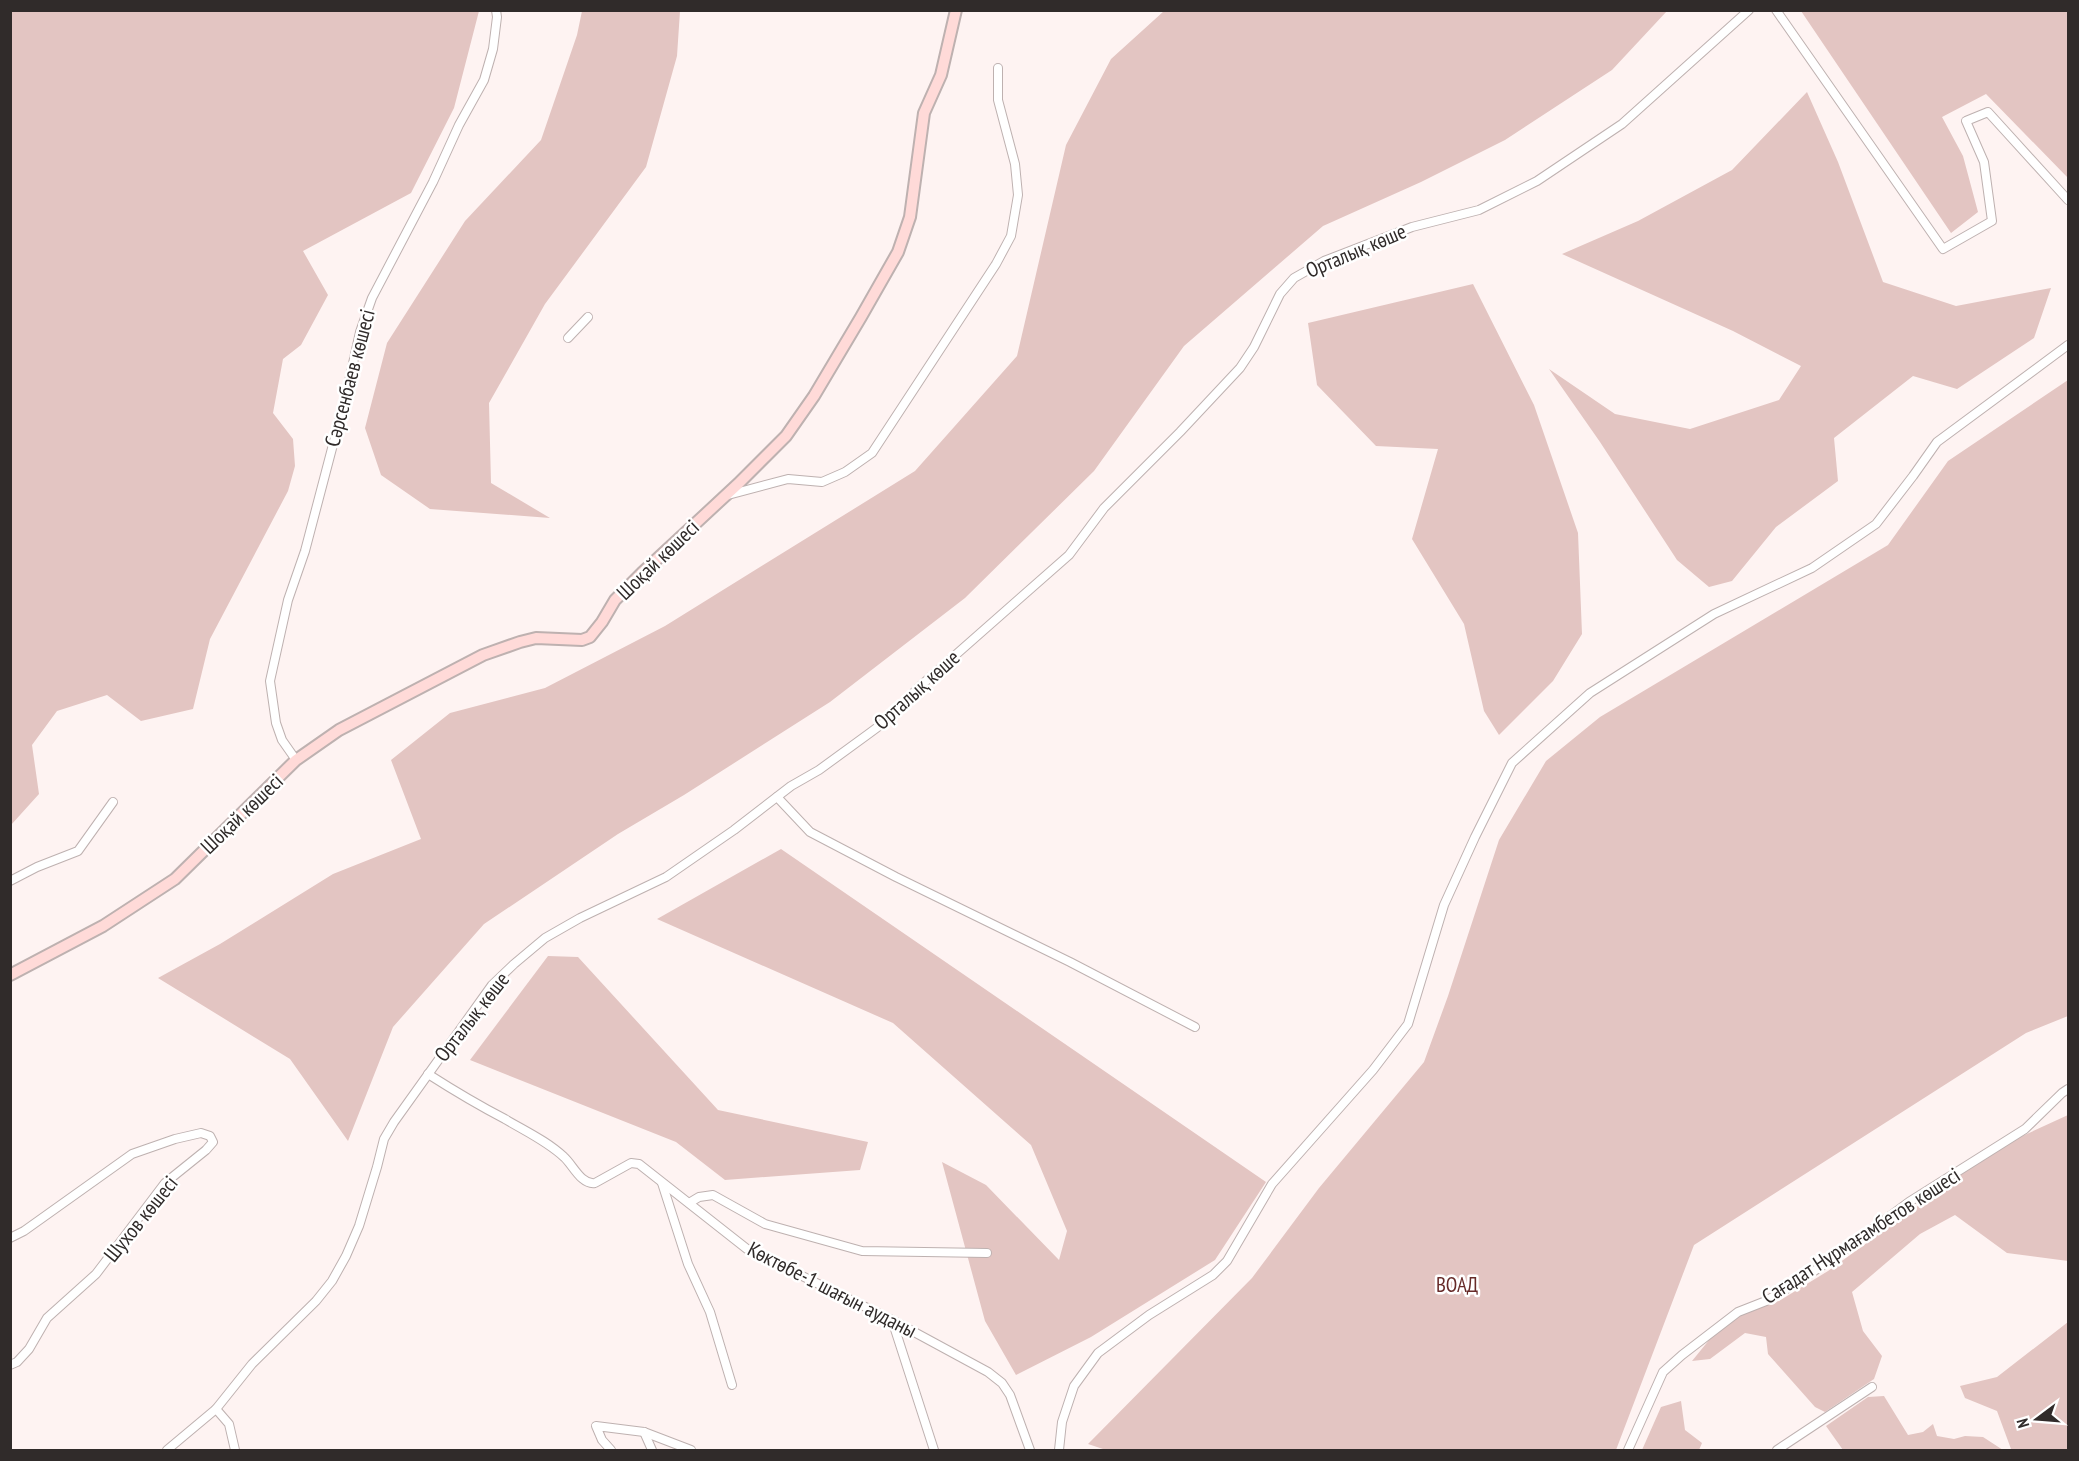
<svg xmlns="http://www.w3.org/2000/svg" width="2079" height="1461" font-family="'PT Sans Narrow',sans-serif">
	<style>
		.green { fill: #e3c5c2 }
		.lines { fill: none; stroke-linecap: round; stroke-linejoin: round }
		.street-casing { stroke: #beb1b0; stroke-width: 10 }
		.secondary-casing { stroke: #beb1b0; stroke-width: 14 }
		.street { stroke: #fff; stroke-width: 8 }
		.secondary { stroke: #ffdad8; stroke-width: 10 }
		.labels { text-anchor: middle; stroke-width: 5; stroke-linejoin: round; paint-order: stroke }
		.street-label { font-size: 21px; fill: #302b2a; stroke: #fff }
		.park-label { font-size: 21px; fill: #672b29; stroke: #fff }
	</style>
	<rect width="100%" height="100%" fill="#fef3f2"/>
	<g class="green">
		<path d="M11 10 479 11 454 108 411 193 303 251 328 295 301 345 283 359 273 413 293 439 295 466 288 491 210 639 193 709 141 721 107 695 57 711 32 745 39 794 11 825Z"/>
		<path d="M582 11H680L677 56 646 167 545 304 489 403 491 483 550 518 430 509 381 475 365 428 387 343 465 221 541 140 577 35Z"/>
		<path d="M1164 11H1667L1612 70 1505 140 1421 182 1323 226 1184 346 1094 471 965 598 830 702 684 795 618 834 484 924 393 1027 348 1141 290 1059 158 978 220 944 333 874 421 839 391 760 450 713 545 688 665 626 915 471 1017 356 1066 145 1111 59Z"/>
		<path d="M1801 11H2068V178L1986 94 1942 117 1963 156 1978 212 1951 233Z"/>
		<path d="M1807 92 1838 162 1883 282 1956 306 2051 288 2034 338 1957 389 1913 376 1834 438 1838 481 1776 527 1732 581 1709 587 1677 560 1600 442 1549 369 1615 414 1690 429 1779 400 1801 366 1733 331 1562 254 1638 221 1732 170Z"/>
		<path d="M1473 284 1534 405 1578 533 1582 634 1553 681 1499 735 1484 711 1464 624 1412 539 1438 449 1376 446 1317 385 1308 323Z"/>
		<path d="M2068 380V1016L2026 1033 1694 1245 1616 1450H1106L1088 1444 1252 1278 1319 1188 1424 1062 1448 996 1499 840 1546 761 1600 717 1888 545 1948 461Z"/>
		<path d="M781 849 1266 1182 1215 1260 1091 1337 1016 1375 985 1321 942 1162 986 1185 1059 1260 1067 1231 1031 1145 893 1023 657 919Z"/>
		<path d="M548 956 578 957 718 1110 868 1142 860 1170 725 1180 676 1142 470 1060Z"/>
		<path d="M2068 1115V1261L2007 1253 1955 1215 1920 1234 1852 1292 1863 1331 1882 1356 1874 1379 1825 1412 1815 1407 1768 1354 1766 1337 1745 1333 1710 1359 1692 1361 1714 1334 1741 1312 1779 1301 1828 1271 1973 1166 2016 1139Z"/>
		<path d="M2068 1322V1450H2014L2011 1449 1997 1411 1965 1398 1960 1386 1997 1377Z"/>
		<path d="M1884 1396 1908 1435 1923 1432 1933 1424 1937 1436 1954 1439 1965 1436 1983 1437 2003 1450H1843L1826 1426 1868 1397Z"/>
		<path d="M1681 1401 1685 1430 1702 1443 1699 1450H1642L1661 1407Z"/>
	</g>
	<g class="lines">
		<defs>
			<g id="street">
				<path d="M1776 10 1943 249 1992 221 1984 162 1966 121 1988 112 2068 200"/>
				<path d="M568 338 588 317"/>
				<path d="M728 495 788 479 822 482 845 472 872 453 996 264 1011 236 1018 195 1015 164 998 100V68"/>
				<path d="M296 760 282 740 276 723 270 681 288 600 305 551 345 399 360 332 372 298 433 182 459 125 484 80 493 49 497 17 496 10"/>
				<path d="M777 797 810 832 896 877 1070 962 1195 1027"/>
				<path d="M10 881 37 867 78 851 113 802"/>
				<path d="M428 1074C453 1090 478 1105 505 1119 525 1131 547 1141 564 1157 573 1165 581 1185 595 1183L631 1163 639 1164 747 1249 892 1320 988 1372 1002 1383 1010 1395 1030 1450"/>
				<path d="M662 1183 688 1264 710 1312 732 1385"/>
				<path d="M689 1203 699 1197 713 1195 765 1224 862 1251 987 1253"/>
				<path d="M10 1238 24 1231 132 1154 175 1139 201 1133 210 1136 213 1142 206 1150 165 1183 96 1274 47 1318 29 1349 17 1362 10 1365"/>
				<path d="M892 1320 934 1450"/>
				<path d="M216 1409 229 1424 235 1450"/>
				<path d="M644 1432 652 1450"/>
				<path d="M167 1450 216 1409 252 1364 316 1301 332 1281 346 1256 359 1226 377 1167 384 1139 394 1122 492 985 514 964 545 938 580 918 666 877 734 830 791 786 819 770 867 735 890 718 918 688 1069 555 1104 508 1180 432 1240 368 1254 347 1280 294 1294 278 1324 261 1412 227 1479 210 1537 181 1622 124 1749 10"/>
				<path d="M611 1450 602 1440 596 1426 644 1432 691 1450"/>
				<path d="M1059 1450 1062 1422 1074 1386 1098 1353 1149 1315 1213 1275 1227 1261 1272 1184 1373 1070 1408 1024 1444 905 1475 837 1512 763 1590 693 1714 614 1812 568 1876 524 1913 476 1937 442 2068 345"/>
				<path d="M1628 1450 1663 1372 1682 1355 1738 1312 1766 1301 1798 1282 1835 1257 1909 1202 2025 1129 2062 1093 2068 1089"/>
				<path d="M1777 1450 1872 1387"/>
			</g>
			<path id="secondary" d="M10 975 103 926 175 879 296 760 339 730 483 655 520 642 536 638 582 640 590 637 602 622 615 600 642 573 738 484 786 436 814 396 861 317 898 252 910 217 924 113 941 75 956 10"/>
		</defs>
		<use href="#street" class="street-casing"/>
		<use href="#secondary" class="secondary-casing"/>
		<use href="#street" class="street"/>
		<use href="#secondary" class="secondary"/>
	</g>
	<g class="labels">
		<g class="street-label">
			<text transform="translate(1356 251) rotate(-23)" y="7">Орталық көше</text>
			<text transform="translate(350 378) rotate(-75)" y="7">Сәрсенбаев көшесі</text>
			<text transform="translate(658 560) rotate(-44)" y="7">Шоқай көшесі</text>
			<text transform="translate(917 690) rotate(-42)" y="7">Орталық көше</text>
			<text transform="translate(242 814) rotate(-44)" y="7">Шоқай көшесі</text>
			<text transform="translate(472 1017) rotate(-52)" y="7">Орталық көше</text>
			<text transform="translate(141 1219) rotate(-51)" y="7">Шухов көшесі</text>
			<text transform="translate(1861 1236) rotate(-33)" y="7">Сағадат Нұрмағамбетов көшесі</text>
			<text transform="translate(832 1290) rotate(27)" y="7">Көктөбе-1 шағын ауданы</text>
		</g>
		<g class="park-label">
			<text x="1457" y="1292">ВОАД</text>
		</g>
	</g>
	<rect width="2079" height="1461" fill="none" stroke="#302b2a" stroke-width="24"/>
	<g transform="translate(2037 1419) rotate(254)" stroke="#ffffff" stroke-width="4.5" paint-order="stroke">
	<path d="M0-4.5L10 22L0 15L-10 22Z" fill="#302b2a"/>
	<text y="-9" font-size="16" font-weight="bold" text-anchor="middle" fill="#302b2a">N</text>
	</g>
</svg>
